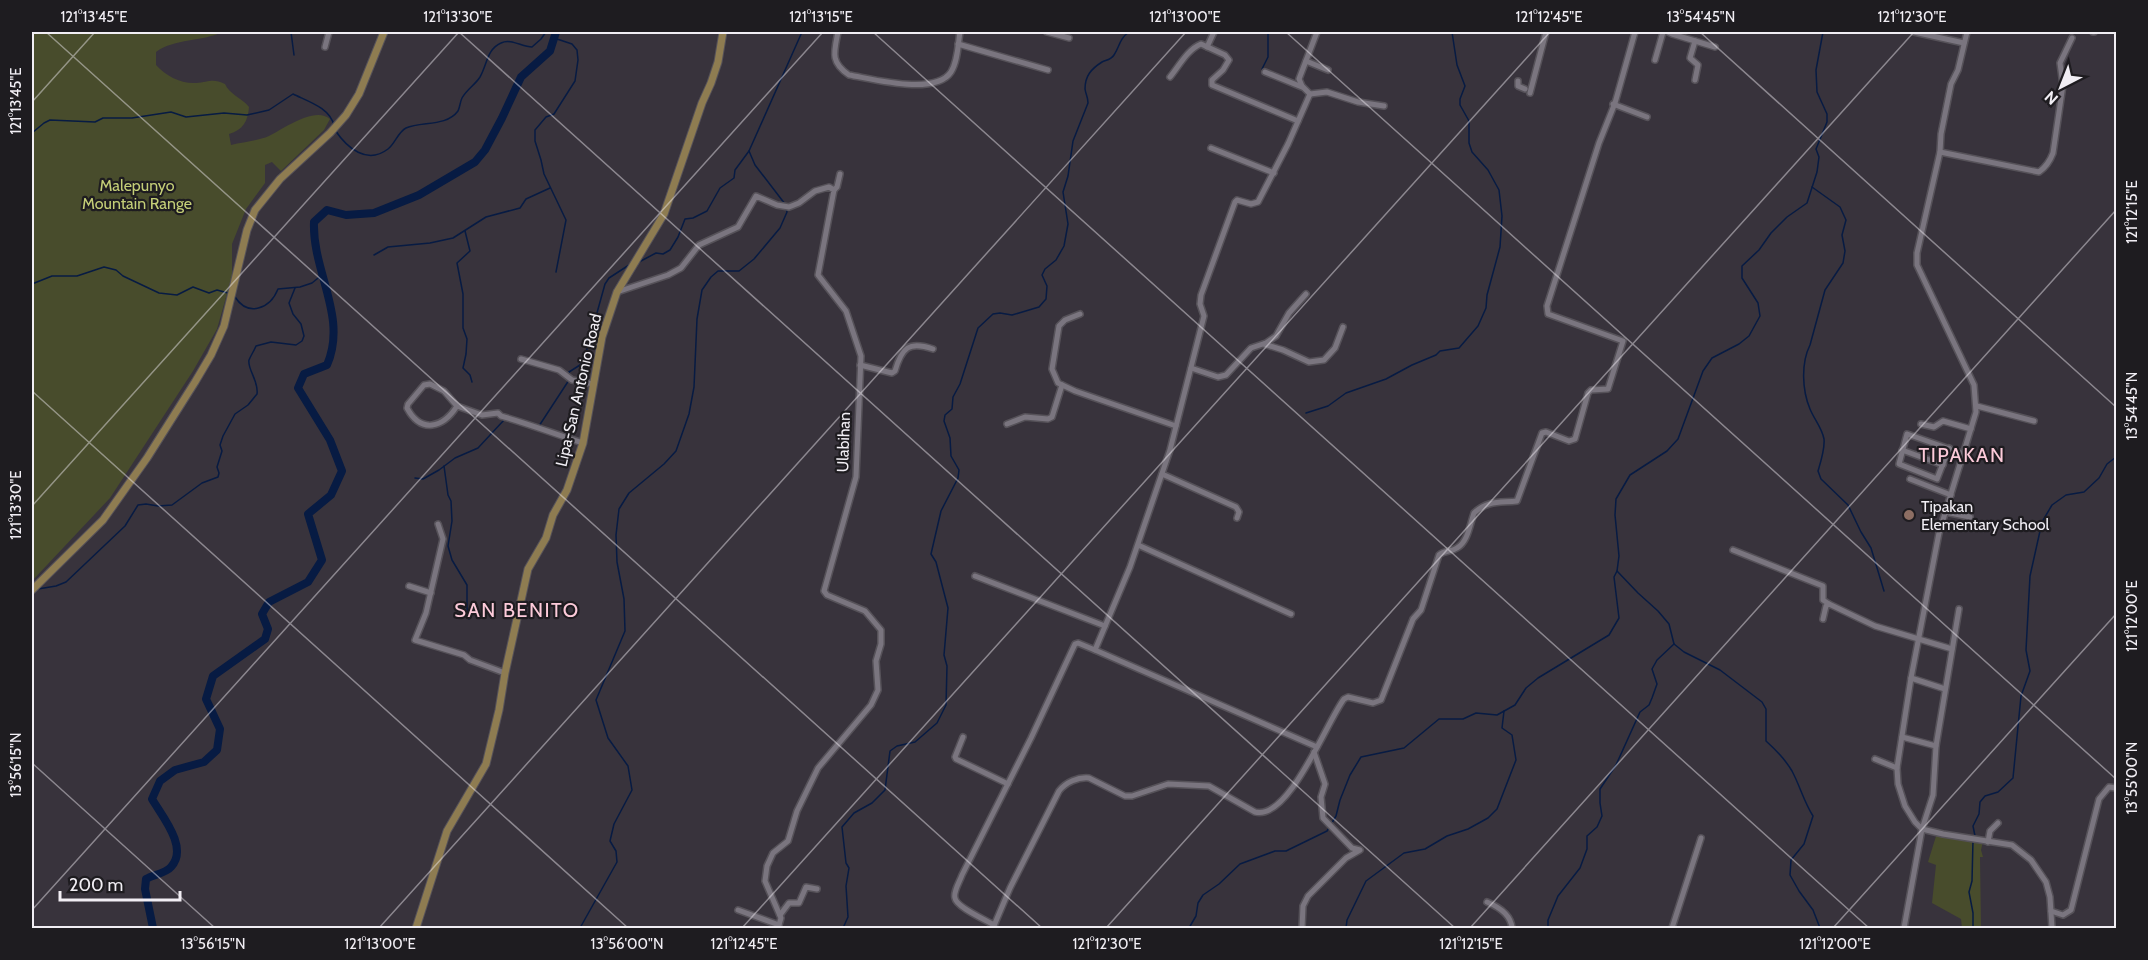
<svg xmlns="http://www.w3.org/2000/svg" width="2148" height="960" font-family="Cabin,sans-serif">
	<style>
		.green { fill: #484c2c }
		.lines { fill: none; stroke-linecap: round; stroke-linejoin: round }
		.stream { stroke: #071b43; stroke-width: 1.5 }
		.river { stroke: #071b43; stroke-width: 8 }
		.minor-casing { stroke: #565259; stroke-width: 8 }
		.major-casing { stroke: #565259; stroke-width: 9 }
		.minor { stroke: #7a757f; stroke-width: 5 }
		.major { stroke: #8e7c51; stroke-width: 7 }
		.ticks { fill: none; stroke: #f1eef4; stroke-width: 1.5; stroke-opacity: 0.45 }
		.education-dot { fill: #8d6e63; stroke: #1e1c20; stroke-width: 2 }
		.labels { text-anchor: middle; stroke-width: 4.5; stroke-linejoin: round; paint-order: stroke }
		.park-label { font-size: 16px; fill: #c4ce77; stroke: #1e1c20 }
		.street-label { font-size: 16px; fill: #f1eef4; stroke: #1e1c20 }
		.poi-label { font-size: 16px; fill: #f1eef4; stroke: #1e1c20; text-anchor: start }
		.quarter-label { font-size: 20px; letter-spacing: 1.5px; fill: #fdcbda; stroke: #1e1c20 }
		.neatline { fill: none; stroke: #f1eef4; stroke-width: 2 }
		.ticks-label { font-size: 15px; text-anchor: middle; fill: #f1eef4 }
	</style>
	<rect width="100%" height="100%" fill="#38333c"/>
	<g class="green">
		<path d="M32 32H222C202 42 175 38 156 52V65C166 76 181 84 196 83 209 82 213 78 225 84 229 94 242 98 249 107 248 121 243 130 229 134L231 145C244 142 257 141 269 136 284 129 314 106 330 119L324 130 281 171 272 162 265 165V183L246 209 232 244V276L217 329 193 371 110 498 32 581Z"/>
		<path d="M1937 833 1983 841 1981 850 1983 857H1980L1981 928H1962L1961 919 1932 903 1936 865 1928 862Z"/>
	</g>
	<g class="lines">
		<g class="stream">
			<path d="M291 32 294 55"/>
			<path d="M554 38 572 44 577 50 578 60 575 81 554 114 546 117 535 130V141L541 160 544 174 566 220 556 272"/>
			<path d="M1262 69 1268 57V32"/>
			<path d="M335 130C347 148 367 165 388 149 395 144 398 132 406 128 422 121 446 127 458 111 460 107 460 102 462 98 467 89 475 85 480 77 487 65 487 49 501 43 511 38 522 47 532 47L541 39 546 32"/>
			<path d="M32 133 44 123 50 120 95 122 103 118H132L171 112 186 117 224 113 247 115 269 110 293 94C307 101 331 108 334 126"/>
			<path d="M749 151 755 165 785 204"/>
			<path d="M1812 187 1840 207 1846 220 1842 235 1845 251 1843 263 1825 290 1810 345C1801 363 1802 390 1810 409 1814 419 1822 428 1824 439 1825 449 1821 461 1818 471L1821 479 1848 505 1861 532 1871 548 1884 591"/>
			<path d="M465 231 470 251 457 263 463 294V328L467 339 466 354 463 368 470 375 472 382"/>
			<path d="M374 255 388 247 430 243 453 238 486 217 520 208 526 199 550 188"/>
			<path d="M639 262 656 253 663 254 670 250 678 237 685 219 693 218 707 211 720 188 734 178 735 170 749 151 802 32"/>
			<path d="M32 284 52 276H77L104 267 116 270 123 276 159 293 177 295 193 287 209 293 217 290 228 293"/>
			<path d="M235 297C248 317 270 309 278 289L300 287 312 283 323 274"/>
			<path d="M569 376V372L580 365 585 356 605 284 609 278 629 265"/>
			<path d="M1306 413 1328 406 1346 393 1386 379 1412 365 1436 355 1440 351 1459 348 1478 326 1486 308 1487 295 1500 247 1502 216 1499 190 1488 170 1472 152 1469 143V121L1460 105V99L1465 86 1457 65 1452 32"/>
			<path d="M539 426 569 380"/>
			<path d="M444 466 448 495 451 501 452 521 448 546 452 560 467 585V608L469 619"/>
			<path d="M415 478 423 479 439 470 455 458 478 448 504 420"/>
			<path d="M1617 571 1638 593 1658 611 1669 624 1674 644 1684 652 1720 670 1762 702 1766 709V741C1776 750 1785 759 1792 771 1800 786 1804 802 1813 816L1804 844 1791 860 1790 875 1799 891 1813 910 1820 928"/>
			<path d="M38 589 56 586 66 582 125 526 138 505 146 504 158 506 172 505 202 483 218 477 219 473 217 467 222 451 220 445 223 436 235 414 248 405 257 394C259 381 247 369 249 360 251 355 254 351 256 346L271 342 296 345 302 341 304 336 301 324 293 314 289 303 295 288"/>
			<path d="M1975 836 1973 826 1979 814 1980 802 1985 796 1998 792 2013 778 2021 696 2030 671 2026 650 2030 576 2042 522 2052 505 2066 495 2084 492 2099 478 2107 464 2116 457"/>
			<path d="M580 928 617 862 616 851 610 841 614 824 632 790 628 766 608 738 596 700 625 631 624 599 617 562 616 535 619 509 629 493 664 464 676 451 689 414 694 387 697 319 702 290 711 277 718 271H739L754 259 780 228 787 212 786 209"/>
			<path d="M843 928 848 917 846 886 849 868 846 863 842 827 854 813 872 803 885 790 890 751 897 746 915 742 937 723 946 705 947 666 944 655 948 608 936 562 931 554 941 511 958 478 959 470 951 456 950 438 944 421 945 415 952 409 953 397 960 384 978 328 993 314 1000 313 1012 315 1019 313 1039 307 1046 299 1047 286 1042 275 1045 269 1056 260 1064 246 1068 224 1063 192 1068 176 1073 141 1088 103C1088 97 1086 95 1085 89 1085 76 1091 69 1102 62 1106 60 1111 60 1114 55 1120 46 1119 39 1129 32"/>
			<path d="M1189 928 1196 916 1198 903 1203 895 1219 884 1240 864 1275 851H1286L1327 831 1336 816 1340 800 1350 775 1361 757 1404 748 1439 719H1463L1476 713 1497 715 1515 705 1526 688 1538 678 1609 635 1619 618 1614 577 1617 571 1619 556 1615 515 1616 499 1630 475 1667 451 1678 439 1703 371 1712 358 1739 344 1749 336 1760 316 1758 303 1742 278V266L1759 250 1771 233 1787 217 1807 203 1817 172 1819 157 1816 149 1827 122V114L1817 92 1816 70 1823 32"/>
			<path d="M1346 928 1347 920 1366 881 1404 853 1425 849 1447 836 1468 829 1488 818 1497 809 1516 760 1512 735 1502 728 1504 711"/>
			<path d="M1548 928V920L1558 896 1580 868 1587 849V836L1597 827 1602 816 1600 803V789L1616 765 1640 712 1649 705 1652 698 1657 684 1652 669 1657 660 1674 644"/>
			<path d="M1973 928V913L1969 892 1972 881 1973 840"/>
		</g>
		<path class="river" d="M153 928 145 889 146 879C153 875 166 873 171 867 189 848 162 816 152 799L160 781 175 770 204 762 217 750 220 729 206 699 213 676 265 639 268 629 262 614 269 602 308 582 322 560 308 514 331 495 342 471 330 440 298 388 304 374 327 365C348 317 312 271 314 222L327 210 346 215 374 213 419 195 475 162 485 150 502 118 521 77 550 51 556 32"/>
		<defs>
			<g id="minor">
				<path d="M838 32C834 52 830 62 849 75 873 79 935 96 951 72 958 61 958 44 960 32"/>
				<path d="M1047 32 1069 38"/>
				<path d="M1668 32 1672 34 1715 47"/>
				<path d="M1914 32 1964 43"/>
				<path d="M1967 32 1958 70 1951 84 1941 134 1940 152 1917 253V265L1974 385 1976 412 1939 533 1911 678 1897 768 1898 784 1905 806 1915 822 1922 829 1943 834 2012 845 2031 860 2046 882 2050 897 2052 928"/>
				<path d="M2093 32H2094"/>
				<path d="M1695 41 1690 58 1698 65 1695 80"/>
				<path d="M958 44 1048 70"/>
				<path d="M325 47 329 32"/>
				<path d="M1207 47 1214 32"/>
				<path d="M1655 60 1663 32"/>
				<path d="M1306 61 1328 70"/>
				<path d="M1265 72 1302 87"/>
				<path d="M1170 77C1179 66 1188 49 1201 44L1225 55 1229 60 1223 70 1212 80V85L1298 121"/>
				<path d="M1518 81V86L1525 89"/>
				<path d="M1530 93 1546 32"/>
				<path d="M1310 94 1327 92 1358 102 1384 106"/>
				<path d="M1613 104 1647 117"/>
				<path d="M1211 148 1274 173"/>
				<path d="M1940 152 2039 172C2046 167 2050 161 2053 153L2063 85 2060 63 2072 38"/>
				<path d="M834 190 837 187 840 174"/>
				<path d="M617 292 668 275 681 268 699 245 738 227 756 196 777 205 789 207 799 203 815 191 829 187 834 190 818 275 846 311 861 356 856 477 824 591 827 595 865 611 881 630V644L876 661 878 690 871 705 818 768 797 811 788 841 773 853 767 866 765 881 781 918 778 928"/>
				<path d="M1080 314 1065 320 1059 326 1052 369 1058 383 1075 391 1176 426"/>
				<path d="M1264 344 1283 350 1309 362 1324 360 1335 348 1343 327"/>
				<path d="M521 359 559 370 572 380 593 384"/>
				<path d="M860 365 892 373 895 371C902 347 909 341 933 349"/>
				<path d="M1191 368 1218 377 1226 375 1251 348 1266 343 1276 336 1289 313 1306 294"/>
				<path d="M457 406C443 428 421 434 407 408L408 404 424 385 430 384 444 391 457 406 482 415 498 413 501 416C529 424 555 434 583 443"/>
				<path d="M1977 406 2034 421"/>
				<path d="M1007 424 1025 417 1048 419 1052 417 1062 385"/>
				<path d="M1921 424 1934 427 1943 421 1971 429"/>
				<path d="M1949 448 1937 479 1899 464 1907 434 1910 435 1964 454"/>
				<path d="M1902 450 1943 465"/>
				<path d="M1162 474 1236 507 1239 512 1237 518"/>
				<path d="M1910 479 1951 495"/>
				<path d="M1945 512 1970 517"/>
				<path d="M438 524 443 539 426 613 415 640 464 655 470 660 505 673"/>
				<path d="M1138 545 1291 614"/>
				<path d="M1733 550 1823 586V600L1829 604"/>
				<path d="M975 576 1105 626"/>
				<path d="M409 586 431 593"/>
				<path d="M1823 619 1826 606 1829 604 1875 626 1952 649"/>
				<path d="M1095 650 1130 567 1170 450 1204 316 1200 304 1201 295 1235 202 1237 200 1251 204 1258 202 1288 144 1310 94 1302 86 1299 79 1317 32"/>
				<path d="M1911 678 1945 689"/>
				<path d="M963 737 955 757 956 759 1008 784"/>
				<path d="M1902 737 1936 746"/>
				<path d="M1875 759 1897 768"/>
				<path d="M1988 842 1990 831 1998 823"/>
				<path d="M1487 902C1499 907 1511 915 1512 928"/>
				<path d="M738 910 779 925"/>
				<path d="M2051 911 2063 915 2071 910 2099 799 2109 787 2116 788"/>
				<path d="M780 915 789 903H799L806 887 817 889"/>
				<path d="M994 925C986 920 956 907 955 898 953 892 960 881 962 875L1031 738 1075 644 1078 643 1095 650 1317 747"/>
				<path d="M993 928 1010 888 1059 791C1066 782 1078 777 1089 778L1125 796H1132L1168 784 1209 786 1255 812C1289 821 1327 721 1344 699L1348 697 1373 703 1381 700 1413 619 1421 610 1439 555C1445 550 1451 552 1457 548 1468 542 1470 524 1474 513 1488 500 1500 503 1517 501L1542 433 1546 432 1569 441 1575 439 1588 393 1591 390 1608 389 1623 341 1548 314 1547 306 1599 143 1615 103 1635 32"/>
				<path d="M1302 928 1303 906 1308 896 1346 858 1360 850 1352 848 1323 818 1321 797 1325 784 1314 752"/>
				<path d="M1672 928 1701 838"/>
				<path d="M1904 928 1922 829 1933 795 1936 746 1959 609"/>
			</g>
			<g id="major">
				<path d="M32 590 103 520 147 458 195 382 211 355 224 326 247 230 255 210 280 179 330 133 346 115 359 94 384 32"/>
				<path d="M416 928 447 831 486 764 499 710 505 673 528 569 546 538 553 515 567 490 583 443 602 337 617 292 664 214 702 103 711 83 718 62 723 32"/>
			</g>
		</defs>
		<use href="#minor" class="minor-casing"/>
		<use href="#major" class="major-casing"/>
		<use href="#minor" class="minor"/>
		<use href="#major" class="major"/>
	</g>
	<path class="ticks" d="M46 32 1042 928M459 32 1455 928M873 32 1869 928M1286 32 2116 779M1700 32 2116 407M2113 32 2116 35M32 102 95 32M32 391 628 928M32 506 459 32M32 763 215 928M32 910 823 32M379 928 1186 32M742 928 1550 32M1106 928 1914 32M1470 928 2116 210M1833 928 2116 614"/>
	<circle class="education-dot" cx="1909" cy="515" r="6"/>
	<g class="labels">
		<g class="park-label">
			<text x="137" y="191">Malepunyo<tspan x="137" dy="18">Mountain Range</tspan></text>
		</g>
		<g class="street-label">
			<text transform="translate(578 390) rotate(-77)" y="6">Lipa-San Antonio Road</text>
			<text transform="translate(843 442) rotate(-88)" y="6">Ulabihan</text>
		</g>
		<g class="poi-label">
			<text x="1921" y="512">Tipakan<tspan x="1921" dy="18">Elementary School</tspan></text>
		</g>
		<g class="quarter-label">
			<text x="1962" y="462">TIPAKAN</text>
			<text x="517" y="617">SAN BENITO</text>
		</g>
	</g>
	<rect width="2148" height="960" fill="none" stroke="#1e1c20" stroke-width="66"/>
	<g transform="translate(2061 87) rotate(222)" stroke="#1e1c20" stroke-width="4.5" paint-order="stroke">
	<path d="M0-4.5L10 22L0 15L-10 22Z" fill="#f1eef4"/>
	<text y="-9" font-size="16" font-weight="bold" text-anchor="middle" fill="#f1eef4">N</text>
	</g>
	<path d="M60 891v9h120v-9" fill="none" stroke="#f1eef4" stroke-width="3"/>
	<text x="69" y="891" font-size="18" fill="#f1eef4" stroke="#1e1c20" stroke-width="4.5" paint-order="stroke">200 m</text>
	<rect x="33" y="33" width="2082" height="894" class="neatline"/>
	<g class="ticks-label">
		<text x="94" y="22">121°13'45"E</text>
		<text x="458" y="22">121°13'30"E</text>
		<text x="821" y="22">121°13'15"E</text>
		<text x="1185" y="22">121°13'00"E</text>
		<text x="1549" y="22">121°12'45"E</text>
		<text x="1701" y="22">13°54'45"N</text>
		<text x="1912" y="22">121°12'30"E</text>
		<text transform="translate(16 101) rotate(-90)" y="5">121°13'45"E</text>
		<text transform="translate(2132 212) rotate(-90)" y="5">121°12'15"E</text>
		<text transform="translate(2132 406) rotate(-90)" y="5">13°54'45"N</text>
		<text transform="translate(16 505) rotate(-90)" y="5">121°13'30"E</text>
		<text transform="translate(2132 616) rotate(-90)" y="5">121°12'00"E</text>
		<text transform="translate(16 765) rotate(-90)" y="5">13°56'15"N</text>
		<text transform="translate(2132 778) rotate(-90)" y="5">13°55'00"N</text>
		<text x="213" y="949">13°56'15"N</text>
		<text x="380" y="949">121°13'00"E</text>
		<text x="627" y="949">13°56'00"N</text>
		<text x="744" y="949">121°12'45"E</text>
		<text x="1107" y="949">121°12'30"E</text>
		<text x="1471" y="949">121°12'15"E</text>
		<text x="1835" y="949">121°12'00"E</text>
	</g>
</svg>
